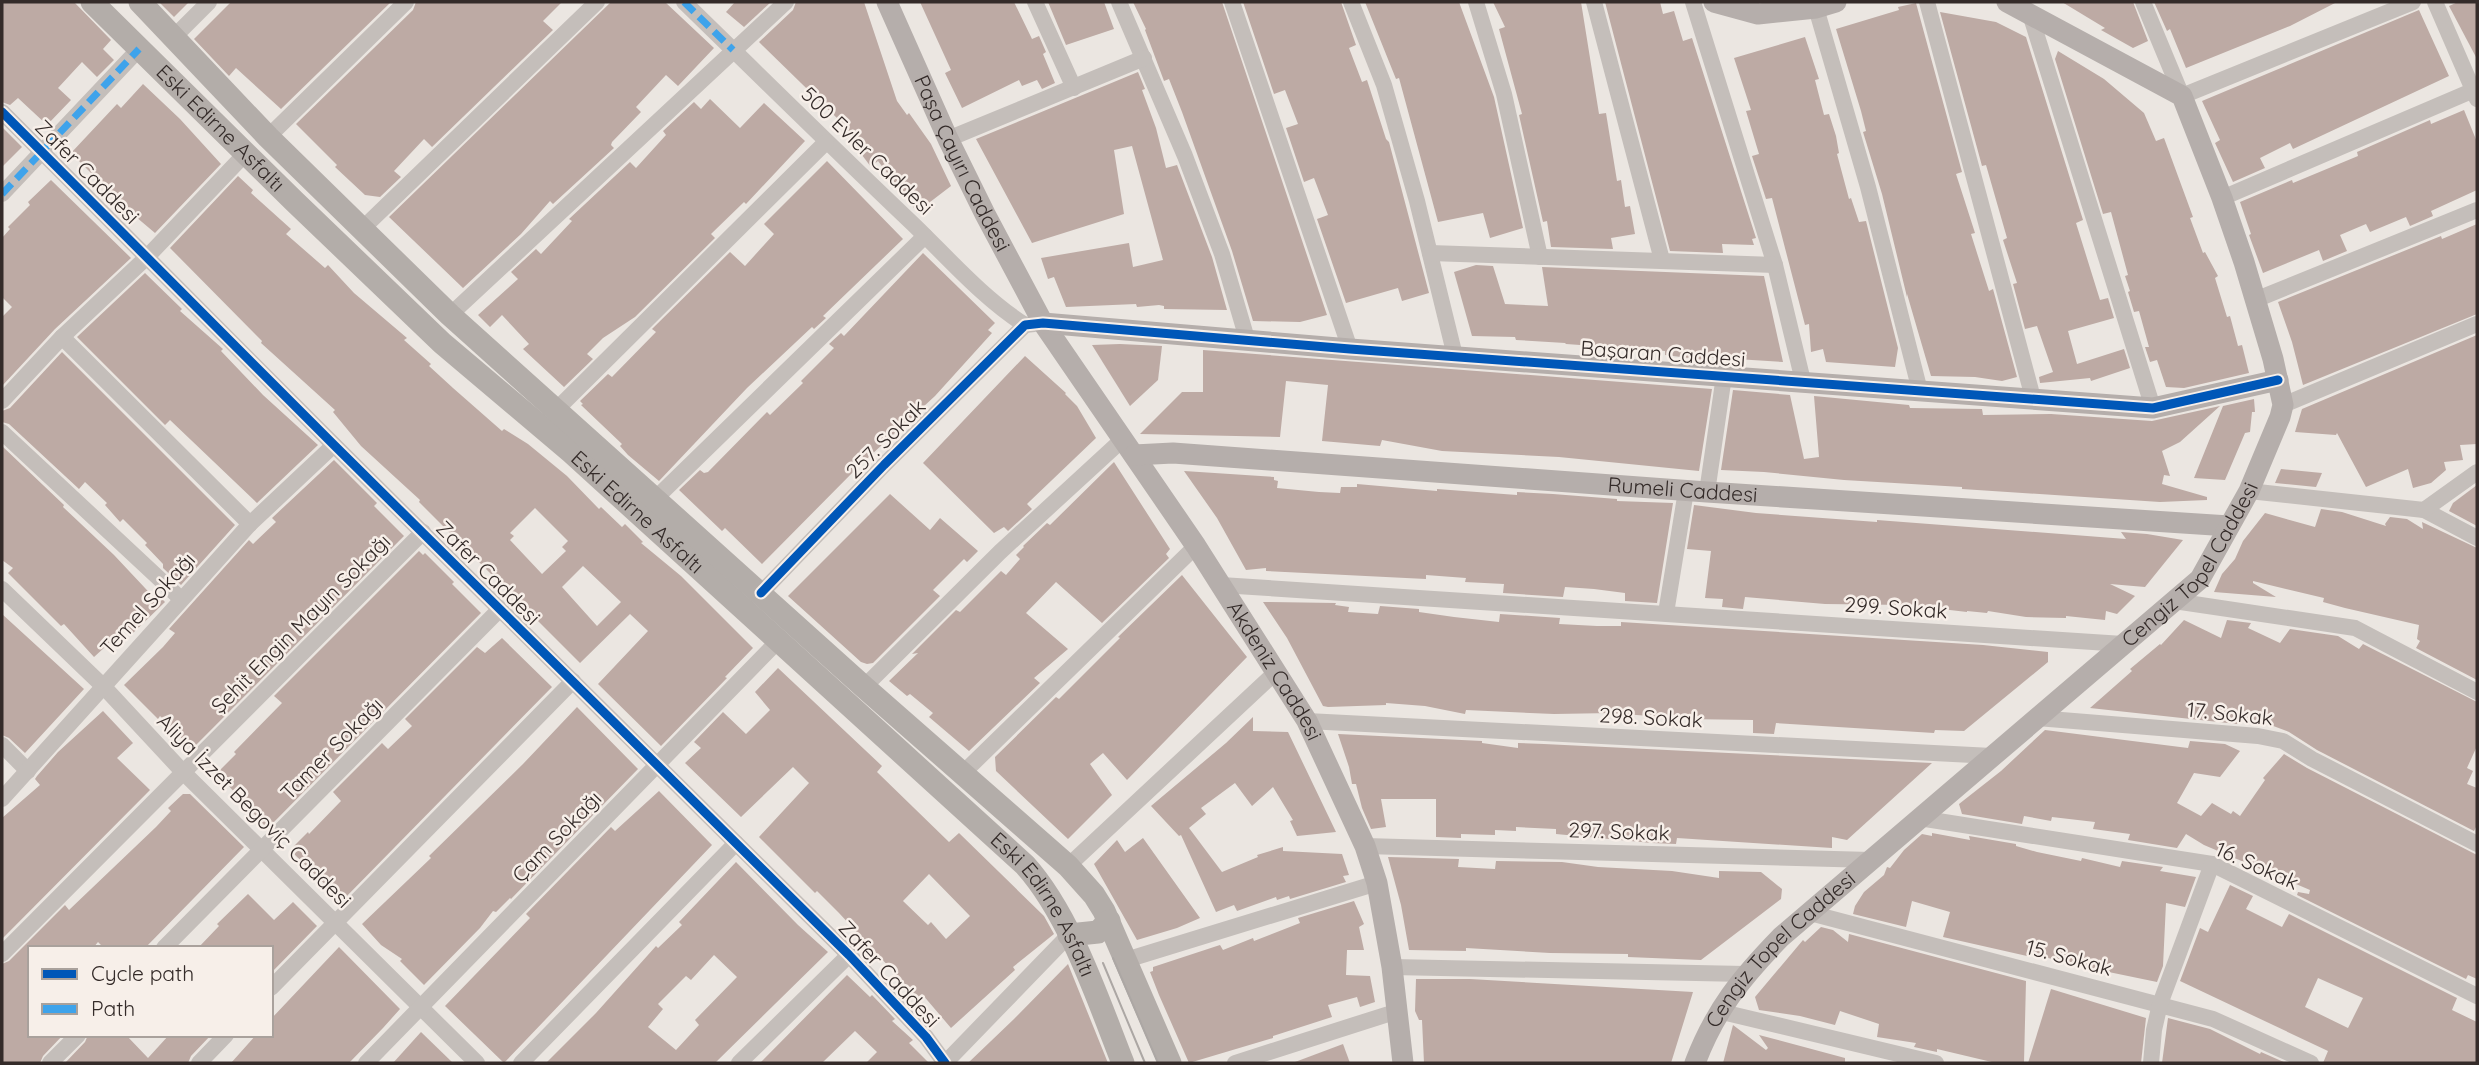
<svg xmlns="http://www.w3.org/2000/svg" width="2479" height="1065" font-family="Quicksand,sans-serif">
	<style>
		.building { fill: #bdaaa4; fill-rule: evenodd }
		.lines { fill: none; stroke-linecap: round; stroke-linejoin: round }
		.street { stroke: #c4beba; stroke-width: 16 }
		.secondary { stroke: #b5aeab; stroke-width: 21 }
		.primary { stroke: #b3ada9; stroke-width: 23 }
		.tram { stroke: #aca7a4; stroke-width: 2 }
		.quiet { stroke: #3ea3eb; stroke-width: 7; stroke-dasharray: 14 7; stroke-linecap: butt }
		.cycleway-casing { stroke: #f7efe9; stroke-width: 13 }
		.cycleway { stroke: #0057b8; stroke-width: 9 }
		.labels { text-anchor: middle; stroke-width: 5; stroke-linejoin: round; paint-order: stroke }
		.street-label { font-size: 21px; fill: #342b29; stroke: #f7efe9 }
	</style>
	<rect width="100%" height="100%" fill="#ebe6e1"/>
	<g class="building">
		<path d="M2 2H74L111 40 103 49 114 60 97 77 82 62 58 88 71 100 47 125 18 98 10 105 2 102Z"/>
		<path d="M159 2H189L174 17Z"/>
		<path d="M231 2H391L281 109 236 68 229 76 194 39Z"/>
		<path d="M416 2H562L543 21 553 30 432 147 424 139 394 171 401 177 380 197 365 195 335 167 337 165 296 124 413 10Z"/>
		<path d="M611 2H665L714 48 678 86 666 75 636 107 641 112 612 142 611 145 614 148 553 204 550 201 521 234 463 288 389 217Z"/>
		<path d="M735 2H771L744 27 726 12Z"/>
		<path d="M796 2H864L897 101 907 115 909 113 931 144 951 186 917 212 878 161 871 167 838 123 840 121 759 42 793 10Z"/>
		<path d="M920 2H1014L1032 39 1039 36 1046 52 1043 54 1055 83 1042 89 1037 80 1022 86 1019 80 962 108 945 73 951 70Z"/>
		<path d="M1048 2H1104L1114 29 1066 45Z"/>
		<path d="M1133 2H1222L1327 315 1300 322 1253 321 1232 251 1182 112 1169 79 1164 81 1145 30 1146 29Z"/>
		<path d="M1243 2H1341L1356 45 1349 48 1362 82 1367 80 1386 139 1389 142 1429 293 1402 301 1398 288 1346 303 1317 219 1328 215 1314 178 1304 182 1286 128 1298 124 1285 90 1274 94Z"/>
		<path d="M1365 2H1459L1494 97 1523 228 1490 238 1483 213 1438 222 1399 78 1396 79Z"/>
		<path d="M1493 2H1581L1599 114 1606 113 1617 181 1621 180 1625 207 1630 206 1635 234 1611 238 1613 249 1551 247 1547 221 1543 222 1519 115 1522 114 1499 29 1505 27Z"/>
		<path d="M1605 2H1660L1663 14 1674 11 1683 41 1692 38 1756 238 1752 239 1754 245 1722 244 1723 253 1670 251Z"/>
		<path d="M2062 2H2133L2148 41 2133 48 2101 30 2105 28Z"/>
		<path d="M2154 2H2337L2290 26 2186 68 2170 29 2167 31Z"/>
		<path d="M2458 2H2477V59L2449 6Z"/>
		<path d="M1916 3 1962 172 1956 174 1975 233 1971 234 1989 291 1993 289 2017 377 2002 381 1975 377 1931 376 1907 294V297L1882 194 1863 132 1866 131 1861 111 1836 29 1899 10 1898 7Z"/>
		<path d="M2419 10 2449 76 2293 149 2290 143 2260 158 2265 168 2233 182 2215 143 2220 140 2202 101Z"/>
		<path d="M1940 12 1996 22 2026 37 2083 220 2076 223 2100 300 2108 298 2114 318 2068 331 2077 364 2124 349 2130 368 2091 381 2090 378 2040 383 2039 377 2053 372 2037 326 2025 329 2013 284 2017 283 2003 240 2007 238 1986 165 1982 166Z"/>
		<path d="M1805 37 1819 79 1815 80 1824 115 1829 114 1836 136 1839 153 1837 154 1849 199 1851 198 1859 222 1866 221 1898 348 1895 367 1826 362 1823 349 1811 352 1809 324 1805 325 1772 198 1766 199 1752 156 1759 154 1746 111 1751 110 1734 58Z"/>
		<path d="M2058 51 2104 79 2144 113 2156 141 2164 138 2193 217 2190 218 2203 253 2205 252 2218 276 2215 278 2227 317 2230 316 2238 346 2242 345 2249 373 2184 388 2166 387 2157 360 2150 362 2145 347H2149L2139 311 2134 312 2128 292 2130 291 2125 276 2128 275 2111 212 2103 214 2055 59Z"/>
		<path d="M1138 72 1145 89 1142 90 1156 128 1166 168 1177 165 1212 257 1227 310 1164 309V306L1159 305 1137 307 1136 304 1066 307 1054 277 1048 279 1041 258 1129 243 1133 267 1163 260 1132 146 1114 150 1124 214 1032 243 976 139Z"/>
		<path d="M143 84 180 119 221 164 155 233 129 211 71 153 117 104 121 108Z"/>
		<path d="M710 99 740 128 764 103 805 141 746 204 744 202 711 234 715 238 635 317 603 338 587 354 593 359 564 387 523 349 529 344 502 315 490 327 478 315 518 279 511 272 536 249 541 254 572 221 569 219 630 162 636 168 666 135 663 131 694 102 701 109Z"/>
		<path d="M2464 110 2477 142V190L2431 211 2433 216 2410 226 2406 217 2370 232 2366 224 2340 235 2347 251 2323 261 2319 250 2263 273 2249 235 2251 234 2240 202 2292 180 2293 183 2358 156 2357 152 2430 120 2431 124Z"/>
		<path d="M2 127 22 147 2 167Z"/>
		<path d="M827 161 903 239 823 316 826 318 814 329 812 327 747 388 659 481 628 455 620 446 622 444 581 405 583 404 580 401 608 374 612 377 656 332 652 329 730 252 745 266 774 234 764 224Z"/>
		<path d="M238 176 253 190 251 193 291 229 286 234 325 268 328 265 354 293 407 338 404 340 431 364 429 366 453 388 502 431 504 429 528 444 567 476 599 509 601 507 622 527 625 524 643 542 641 543 681 576 753 648 725 677 727 678 661 746 598 684 648 631 630 614 580 663 419 502 420 500 361 446 333 412 335 410 261 343 262 341 170 248ZM535 508 568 541 562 547 566 551 542 574 510 540 514 536 510 533ZM583 566 621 602 597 626 562 587Z"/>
		<path d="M51 180 131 258 55 329 2 386V317L12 307 2 297V238L10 229 8 227 30 205 28 202Z"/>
		<path d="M2477 224V314L2303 385 2292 342 2278 302 2441 236 2442 239Z"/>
		<path d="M923 253 995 323 988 330 992 333 935 396 858 467 762 564 725 528 722 531 679 490 700 470 704 473 708 472 767 412 770 415 803 383 801 381 834 348 829 344 841 333 844 336Z"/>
		<path d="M1476 265 1493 266 1505 304 1548 306 1542 267 1764 276 1783 362 1704 357 1705 360 1665 355V351L1566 344 1565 343 1516 340 1515 337 1472 336 1454 272Z"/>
		<path d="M145 273 182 309 180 311 223 349 221 351 263 395 318 445 257 503 170 420 165 425 77 337Z"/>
		<path d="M2477 335V444L2460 445 2463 460 2444 462 2446 470 2431 483 2413 488 2408 469 2366 487 2337 433 2336 435 2295 432 2302 409Z"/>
		<path d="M1120 344 1162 346 1158 380 1130 406 1092 345Z"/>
		<path d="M1203 350 1712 389 1699 471 1559 457 1442 451 1382 440 1380 446 1322 441 1328 385 1286 381 1280 437 1140 434 1182 392H1203Z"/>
		<path d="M62 352 235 525 181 585 163 568V564L145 545 147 543 123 519 120 522 105 505 107 503 85 482 79 489 9 424 2 422V411L10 408Z"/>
		<path d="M1025 356 1066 393 1065 394 1077 406 1096 438 1029 502 1027 504 1032 509 1008 531 1004 527 994 533 923 463Z"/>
		<path d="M1733 390 1790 395 1804 459 1819 457 1814 396 1909 405 1910 408 1982 409 1983 415 2051 414 2152 421 2220 406 2180 442 2162 451 2170 476 2164 475 2162 484 2207 497V500L2160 502 1962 489V487L1844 480 1764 472 1721 470Z"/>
		<path d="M2254 399 2255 412H2252L2250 432 2245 433 2225 480 2194 478 2223 406Z"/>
		<path d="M2 446 64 505 63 507 114 555 160 604 161 598 165 602 133 633 127 627 94 657 64 624 61 626 8 573 13 568 2 560Z"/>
		<path d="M334 460 377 503 374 506 404 536 192 749 160 716 158 719 124 685 163 647 175 633 169 629 249 540 253 544 276 522 272 518Z"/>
		<path d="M1114 462 1170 549 1166 554 1169 558 1102 623 1056 582 1026 613 1068 649 1034 678 1040 683 969 751 929 717 933 713 910 694 907 696 889 681 918 653 912 654 956 610 960 612 1001 571 1006 575 1020 559 1016 555 1024 547 1023 546 1047 523 1050 525Z"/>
		<path d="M2281 469 2322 473 2316 487 2275 483Z"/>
		<path d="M1184 471 1274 477V480L1278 481 1277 488 1319 492 1340 493 1341 487H1357V484L1437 491V489L1517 495V492L1553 494 1617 499V501L1673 503 1657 603 1625 601V593L1594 589 1565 587 1563 597 1503 593 1504 584 1465 582 1466 578 1426 575V579L1266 571V568L1246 570 1217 518Z"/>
		<path d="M2477 485V526L2449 511 2453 503Z"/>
		<path d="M890 494 930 530 940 518 978 551 967 562 964 559 933 590 940 596 873 663 867 664 861 662 788 596Z"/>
		<path d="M1694 505 1756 513 1877 522V520L2126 539 2121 532 2147 534 2183 540 2145 587 2110 584 2135 596 2117 614 2106 611 2105 620 2066 616V618L2026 617 1988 611 1987 613 1967 611V612L1907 605 1825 604 1745 597 1743 609 1722 607 1723 599 1705 598 1711 551 1687 549Z"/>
		<path d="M2321 509 2342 512 2386 526 2385 524 2390 517 2407 519 2423 529 2422 522 2477 548V680L2416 648 2420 641 2417 639 2419 625 2345 608 2323 602 2324 598 2253 581V583L2276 597 2214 592 2222 574 2235 559 2243 541 2265 513 2315 527Z"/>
		<path d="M419 551 423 555 425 553 454 582 452 584 481 613 270 826H265L217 773 236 754 234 752 282 703 274 696Z"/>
		<path d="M1182 575 1247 657 1127 780 1103 753 1090 764 1112 795 1068 839 996 771 995 757 1056 697 1059 699 1120 638 1118 637Z"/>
		<path d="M1263 602 1336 603 1335 605 1349 607 1348 612 1378 614 1380 606 1419 609V612L1454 617 1499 622 1500 614 1560 618 1559 624 1597 626H1621V622L1983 645 2048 652V662L1964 731 1935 730 1934 733 1776 723 1774 734 1753 733V720L1686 719 1612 713 1554 714 1466 710 1465 714 1425 706 1386 703V705L1328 707 1323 706 1287 638Z"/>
		<path d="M2 614 84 689 25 753 9 738 2 735Z"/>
		<path d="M2184 620 2221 638 2227 620 2251 623 2248 628 2280 643 2290 629 2338 636 2359 649 2363 644 2477 702V746L2467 768 2473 771 2467 784 2477 788V825L2474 831 2317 750 2289 732 2260 721 2259 724 2240 719 2237 724 2090 708 2132 671 2130 669 2160 644 2161 645Z"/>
		<path d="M502 638 552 687 342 901 290 850 308 832 309 834 341 801 333 792 382 743 388 749 412 726 405 719 477 647 485 653Z"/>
		<path d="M778 668 882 766 877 772 949 842 959 833 1044 916 1054 934 1013 967 1015 970 951 1028 922 994 918 998 839 913 817 891 815 893 759 837 809 783 793 767 741 817 685 763 701 748 694 742 723 712 746 734 770 710 755 692ZM929 874 970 916 946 939 931 922 928 925 903 901Z"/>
		<path d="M577 707 638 769 511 899 510 898 496 912 493 911 480 928 424 985 400 961 402 959 381 945 362 924 431 858 429 856 523 764Z"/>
		<path d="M103 711 133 743 117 758 150 790 2 939V818L40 785 35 779 37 776 58 752Z"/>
		<path d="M1253 717V731L1288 732 1336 832 1297 836 1290 821 1293 820 1273 787 1252 806 1235 783 1201 808 1206 814 1189 828 1222 872 1258 857 1257 855 1283 847V851L1342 854 1349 875 1343 876 1346 882 1290 899 1289 896 1277 900 1276 897 1237 911 1234 905 1216 912 1181 835 1179 836 1151 806 1226 743Z"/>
		<path d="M2045 730 2188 748 2190 741 2225 744 2240 751 2220 777 2194 773 2177 803 2201 816 2212 803 2231 814 2233 811 2240 816 2265 780 2263 778 2284 754 2307 768 2477 855V979L2468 975 2466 979 2297 895 2298 892 2309 894 2310 890 2204 845 2186 834 2177 848 2128 840 2130 834 2093 829 2095 822 2052 817 2051 821 2024 816 2022 824 1962 814 1959 804 2001 771Z"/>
		<path d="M1338 734 1482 741V743L1518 748V743L1544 744 1932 763 1847 840 1832 837V848L1677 838 1676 844 1652 843 1556 834V829L1516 827V831L1495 830V835L1461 834V838L1436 837V799H1381L1386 827 1371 829 1362 808 1356 784H1352L1349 767Z"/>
		<path d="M659 791 712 845 504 1063 445 1006 530 918 526 914 611 827 615 831Z"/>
		<path d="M183 794H190L244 847 145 948H104L98 942 93 948H30V1035H63L43 1056 40 1063H2V964L9 961 65 905 69 910 156 827 171 811 168 808Z"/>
		<path d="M1932 833 1970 840 1969 836 2016 844V846L2037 852 2081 861 2082 858 2120 867 2122 861 2163 867 2160 871 2196 877 2185 907 2166 903 2163 966 2157 982 2070 964 2027 952V956L1943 937 1950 912 1912 901 1906 927 1853 914 1855 906 1864 892 1884 875 1887 867 1890 868 1904 850 1922 834 1932 836Z"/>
		<path d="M1143 838 1200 918 1177 928 1137 940 1094 864 1117 840 1125 852Z"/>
		<path d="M1388 857 1459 859 1458 867 1495 869 1496 861 1562 862 1598 867 1672 871 1719 878V871L1761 872 1782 889 1781 899 1701 960 1628 957V954L1550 953 1466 948V951L1409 950 1401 905Z"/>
		<path d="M736 862 798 925 828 952 715 1063H546L596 1013 656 946 658 948 682 925 679 922ZM714 955 737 977 695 1020 699 1025 676 1050 648 1027 663 1009 658 1004 686 976 691 980Z"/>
		<path d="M2230 885 2253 896 2246 909 2282 927 2289 914 2457 998 2452 1010 2477 1022V1063H2323L2328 1051 2180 981 2200 928 2208 932ZM2318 978 2363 998 2348 1028 2305 1007Z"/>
		<path d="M248 894 274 920 293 902 317 926 271 973V948H198L219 926 217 924Z"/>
		<path d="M1354 901 1364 924 1359 927 1364 950H1347L1346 975 1370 976 1375 1002 1360 1007 1357 997 1328 1005 1332 1017 1273 1036V1038L1189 1063 1159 995 1150 972 1153 971V967L1220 945 1223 950 1253 938 1254 941 1300 923 1298 918Z"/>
		<path d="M1821 927 1833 930 1848 942 1849 934 2026 981 2024 1063H1996L1937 1049V1052L1914 1047 1916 1043 1877 1037 1879 1024 1840 1011 1835 1025 1800 1016 1759 1010 1755 997 1803 940 1805 942Z"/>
		<path d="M339 947 400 1009 383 1028 349 1063H231L256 1035H271V1019Z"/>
		<path d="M1068 964 1108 1063H968L1014 1019Z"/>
		<path d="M847 975 870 997 872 995 895 1019 892 1021 913 1040 909 1043 929 1063H866L877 1052 855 1031 822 1063H760Z"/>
		<path d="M1416 979H1470L1693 992 1671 1063H1424L1422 1020H1419L1415 1011Z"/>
		<path d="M2051 989 2146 1018 2141 1063H2028Z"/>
		<path d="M2168 1018 2210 1029 2260 1054 2261 1052 2286 1063H2162Z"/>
		<path d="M1733 1025 1766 1050 1768 1048 1759 1035 1845 1058V1063H1723Z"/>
		<path d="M421 1032 453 1063H393Z"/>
		<path d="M88 1035H126L148 1058 169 1035H211L191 1056 188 1063H65L85 1042Z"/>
		<path d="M1343 1044 1350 1063H1295V1062Z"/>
	</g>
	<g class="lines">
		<g class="street">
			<path d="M684 2C761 77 837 152 914 225 949 259 984 299 1025 325"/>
			<path d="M1035 2 1074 88"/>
			<path d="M1119 2 1185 156 1222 254 1247 339"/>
			<path d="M1232 2 1350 349"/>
			<path d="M1351 2 1384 85 1417 201 1455 356"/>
			<path d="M1476 2 1504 94 1540 257"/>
			<path d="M1594 2 1662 260"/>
			<path d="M1693 2 1775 265 1803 381"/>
			<path d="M1927 2 2033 398"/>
			<path d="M2143 2 2182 96 2413 2"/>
			<path d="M2435 2 2477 99"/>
			<path d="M1816 8 1868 187 1920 391"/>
			<path d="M2031 17 2153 408"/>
			<path d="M175 36 209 2"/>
			<path d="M2 112 334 445 849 955 926 1037 945 1063"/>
			<path d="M268 137 406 2"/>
			<path d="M948 139 1144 58"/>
			<path d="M2 194 139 49"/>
			<path d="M2222 198 2474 90"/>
			<path d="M361 230 597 2"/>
			<path d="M1430 253 1775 265"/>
			<path d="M2255 300 2477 210"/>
			<path d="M450 315 786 2"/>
			<path d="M62 337 250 524"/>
			<path d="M2 401 62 337 147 257 246 153"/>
			<path d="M2283 405 2477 324"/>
			<path d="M556 410 826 142"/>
			<path d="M2 432 180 598"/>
			<path d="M2249 491 2424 510 2477 538"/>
			<path d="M1707 492 1724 376"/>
			<path d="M656 498 925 236"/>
			<path d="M2424 510 2477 472"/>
			<path d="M1221 585 2123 644"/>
			<path d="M2 589 104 687 183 772 477 1063"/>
			<path d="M761 593 884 465 1025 325 1034 324"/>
			<path d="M2174 601 2355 628 2477 692"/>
			<path d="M1666 613 1686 491"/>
			<path d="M864 687 1000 552 1123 439"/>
			<path d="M2037 718 2258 736 2283 741 2312 759 2477 844"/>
			<path d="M1307 721 1992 756"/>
			<path d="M2 745 28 771"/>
			<path d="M963 773 1196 546"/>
			<path d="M2 799 250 524 334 445"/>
			<path d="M1919 818 2212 864 2477 996"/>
			<path d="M1365 846 1871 860"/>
			<path d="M1068 866 1277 671"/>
			<path d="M1810 913 2213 1019 2311 1063"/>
			<path d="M164 948 500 609"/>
			<path d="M2 954 423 532"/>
			<path d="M1126 960 1377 883"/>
			<path d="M1392 967 1745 974"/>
			<path d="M271 988 573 681"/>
			<path d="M1718 1011 1936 1063"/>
			<path d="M50 1063 78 1035"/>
			<path d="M199 1063 226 1035"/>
			<path d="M366 1063 778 641"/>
			<path d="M521 1063 736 843"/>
			<path d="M739 1063 849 955"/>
			<path d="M945 1063 1069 935"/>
			<path d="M1235 1063 1398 1011"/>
			<path d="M2151 1063 2154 1030 2160 1004 2212 864"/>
		</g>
		<g class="secondary">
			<path id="s1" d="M887 2 948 139 985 214 1043 323 1196 546 1307 721 1365 846 1377 883 1392 967 1403 1063"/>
			<path d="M1714 2 1758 14 1816 8 1836 2"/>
			<path d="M1043 323 1350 349 2153 408 2278 380"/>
			<path id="s2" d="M1134 455 1173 453 1707 492 2229 526"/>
			<path id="s3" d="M1695 1063C1715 1010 1742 977 1781 937L2200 579 2249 491 2280 417 2283 405 2273 359 2244 262 2222 198 2182 96 2007 2"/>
		</g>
		<g class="primary">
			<path id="s4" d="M92 2 294 201 442 343 571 452 1025 865C1070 915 1098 1000 1123 1063"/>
			<path d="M140 2 268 137 450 315 864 687 1068 866 1094 895 1104 911 1170 1063"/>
			<path d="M1069 935 1098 932 1109 921"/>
		</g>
		<g class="tram">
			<path d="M1113 958 1158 1063"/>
			<path d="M1103 963 1145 1063"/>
		</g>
		<g class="quiet">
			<path d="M684 2 733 50"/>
			<path d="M2 194 139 49"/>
		</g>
		<defs>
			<g id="cycleway">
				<path d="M2 112 334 445 849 955 926 1037 945 1063"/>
				<path d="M761 593 884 465 1025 325 1043 323 1350 349 2153 408 2278 380"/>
			</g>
		</defs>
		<use href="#cycleway" class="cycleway-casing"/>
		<use href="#cycleway" class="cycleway"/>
	</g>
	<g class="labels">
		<g class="street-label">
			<text dy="7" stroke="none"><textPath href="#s4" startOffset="180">Eski Edirne Asfaltı</textPath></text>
			<text transform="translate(867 151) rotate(44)" y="7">500 Evler Caddesi</text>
			<text dy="7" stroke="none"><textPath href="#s1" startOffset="178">Paşa Çayırı Caddesi</textPath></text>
			<text transform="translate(87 172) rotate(45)" y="7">Zafer Caddesi</text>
			<text transform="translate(1663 354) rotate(4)" y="7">Başaran Caddesi</text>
			<text transform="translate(886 439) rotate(-45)" y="7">257. Sokak</text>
			<text dy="7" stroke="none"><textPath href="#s2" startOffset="550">Rumeli Caddesi</textPath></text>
			<text dy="7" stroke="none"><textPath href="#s4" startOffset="747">Eski Edirne Asfaltı</textPath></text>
			<text dy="7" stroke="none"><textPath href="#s3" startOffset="710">Cengiz Topel Caddesi</textPath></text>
			<text transform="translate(488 573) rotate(45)" y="7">Zafer Caddesi</text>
			<text transform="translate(148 604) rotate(-48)" y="7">Temel Sokağı</text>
			<text transform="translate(1896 608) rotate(4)" y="7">299. Sokak</text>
			<text transform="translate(301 624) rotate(-45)" y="7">Şehit Engin Mayın Sokağı</text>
			<text dy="7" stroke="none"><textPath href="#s1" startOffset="775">Akdeniz Caddesi</textPath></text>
			<text transform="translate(2230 714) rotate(6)" y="7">17. Sokak</text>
			<text transform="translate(1651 718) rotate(3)" y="7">298. Sokak</text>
			<text transform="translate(332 749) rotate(-45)" y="7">Tamer Sokağı</text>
			<text transform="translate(254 811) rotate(45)" y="7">Aliya İzzet Begoviç Caddesi</text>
			<text transform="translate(1619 832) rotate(2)" y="7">297. Sokak</text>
			<text transform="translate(557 837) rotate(-46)" y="7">Çam Sokağı</text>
			<text transform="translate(2257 866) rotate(24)" y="7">16. Sokak</text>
			<text dy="7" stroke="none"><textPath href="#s4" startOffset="1314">Eski Edirne Asfaltı</textPath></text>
			<text dy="7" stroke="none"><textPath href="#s3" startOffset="144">Cengiz Topel Caddesi</textPath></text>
			<text transform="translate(2069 958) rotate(15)" y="7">15. Sokak</text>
			<text transform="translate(889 974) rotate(47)" y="7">Zafer Caddesi</text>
		</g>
	</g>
	<rect width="2479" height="1065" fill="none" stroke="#342b29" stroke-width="7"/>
	<rect x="28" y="946" width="245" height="91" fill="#f7efe9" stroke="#a9a19c" stroke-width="2"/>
	<rect x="42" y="969" width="35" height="10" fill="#0057b8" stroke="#a9a19c" stroke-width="2"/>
	<text x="91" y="981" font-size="21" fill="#342b29">Cycle path</text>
	<rect x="42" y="1004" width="35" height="10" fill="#3ea3eb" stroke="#a9a19c" stroke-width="2"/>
	<text x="91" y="1016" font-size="21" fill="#342b29">Path</text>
</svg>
